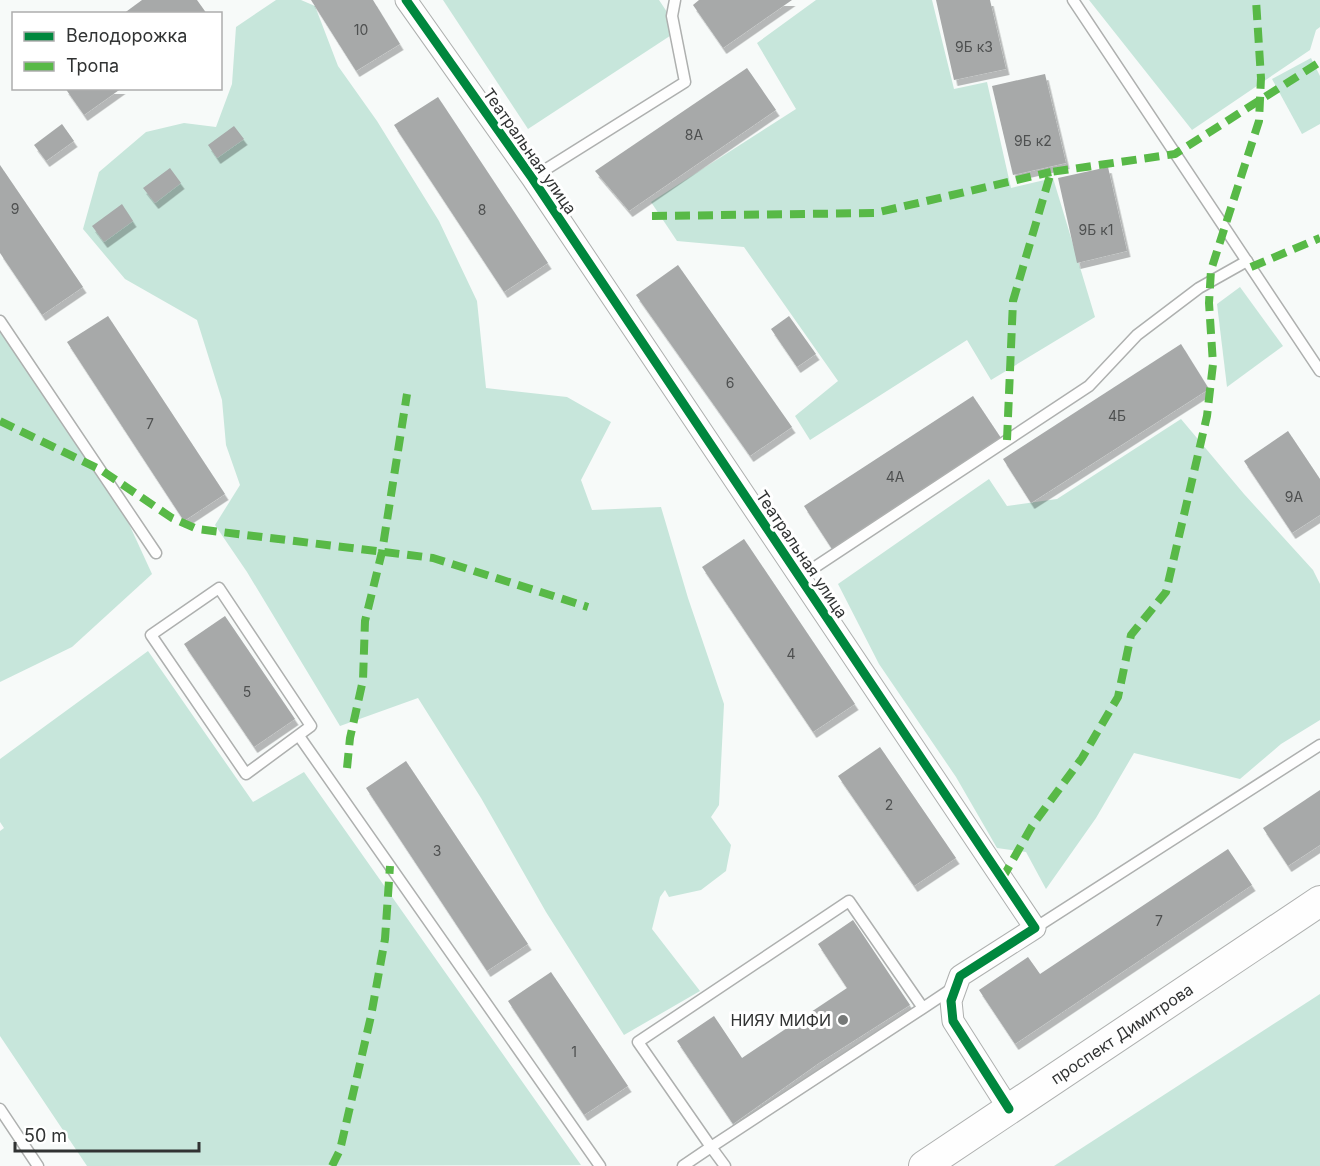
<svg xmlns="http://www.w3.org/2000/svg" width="1320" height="1166" font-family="Inter,sans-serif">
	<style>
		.green { fill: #c7e6db }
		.building { fill: #a7a9a9; filter: url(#shadow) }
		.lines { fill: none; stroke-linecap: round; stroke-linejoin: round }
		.lane-casing { stroke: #aeb0af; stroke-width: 13 }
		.street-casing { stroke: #aeb0af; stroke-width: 23 }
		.secondary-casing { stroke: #aeb0af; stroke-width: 32 }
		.lane { stroke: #fefefe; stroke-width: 10 }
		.street { stroke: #fefefe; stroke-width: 21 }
		.secondary { stroke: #fefefe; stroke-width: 30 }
		.quiet { stroke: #58b947; stroke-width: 8; stroke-dasharray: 15 8; stroke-linecap: butt }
		.cycleway-casing { stroke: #fff; stroke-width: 13 }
		.cycleway { stroke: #00873e; stroke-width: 9 }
		.poi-dot { fill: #767978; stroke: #fff; stroke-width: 2 }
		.labels { text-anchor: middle; stroke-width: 6; stroke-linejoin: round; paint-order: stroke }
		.number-label { font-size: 14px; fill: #4e5050 }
		.street-label { font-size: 16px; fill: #313333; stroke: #fff }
		.poi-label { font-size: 16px; fill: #313333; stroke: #fff; text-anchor: end }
	</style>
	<defs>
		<filter id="shadow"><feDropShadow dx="3.5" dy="6" stdDeviation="0" flood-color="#0004"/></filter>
	</defs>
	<rect width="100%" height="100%" fill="#f7faf9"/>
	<g class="green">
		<path d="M276 0H301L315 6 338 66 377 121 439 221 477 301 486 388 567 397 611 422 581 480 592 510 661 507 688 598 724 704 719 805 711 817 731 845 726 871 701 890 669 897 665 890 660 897 652 929 700 991 624 1035 546 912 481 798 418 698 340 726 247 572 215 525 240 485 226 445 222 400 197 320 125 279 83 229 99 172 146 132 184 123 216 127 232 84 236 27Z"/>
		<path d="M443 0H659L679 30 528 129Z"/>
		<path d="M816 0H932L954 89 987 82 1011 188 1053 178 1095 317 991 380 967 340 810 440 795 416 838 381 744 247 677 241 651 202 796 109 757 43Z"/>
		<path d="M1089 0H1320V27L1316 30 1310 50 1192 130Z"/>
		<path d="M1311 58 1320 76V124L1302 134 1272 79Z"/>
		<path d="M1240 287 1283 346 1227 387 1217 304Z"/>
		<path d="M0 330 112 487 152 574 72 647 0 682Z"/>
		<path d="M1181 419 1244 494 1313 570 1320 584V720L1281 744 1240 779 1134 753 1096 818 1046 889 1026 852 997 848 956 777 879 664 838 584 989 479 1007 506 1057 499Z"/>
		<path d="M148 651 253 802 304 772 581 1165 87 1166 0 1036V831L4 828 0 822V759Z"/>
		<path d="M1320 994V1166H1054Z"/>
	</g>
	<g class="building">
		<path d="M142 0H197L207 14H123Z"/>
		<path d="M311 0H373L400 44 356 71Z"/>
		<path d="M699 0H792L723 48 693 5Z"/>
		<path d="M936 0H990L1006 69 954 80Z"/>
		<path d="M747 68 776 110 629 211 595 171Z"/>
		<path d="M1045 74 1066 163 1013 175 992 86Z"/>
		<path d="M65 88H122L84 115Z"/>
		<path d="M438 97 548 263 504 292 394 125Z"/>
		<path d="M62 124 74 141 46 161 34 145Z"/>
		<path d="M234 126 244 139 217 158 208 145Z"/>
		<path d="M0 165 83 287 42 315 0 253Z"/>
		<path d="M1108 167 1127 251 1077 263 1058 178Z"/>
		<path d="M170 168 181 183 155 203 143 188Z"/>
		<path d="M122 204 133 221 104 242 92 226Z"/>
		<path d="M678 265 792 427 750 456 636 295Z"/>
		<path d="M108 316 225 494 184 521 67 342Z"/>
		<path d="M789 316 816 354 797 367 771 329Z"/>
		<path d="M1181 344 1209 389 1031 503 1003 459Z"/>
		<path d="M973 396 1001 438 832 549 804 506Z"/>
		<path d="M1288 431 1320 479V515L1292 533 1244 461Z"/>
		<path d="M744 539 855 704 813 732 702 567Z"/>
		<path d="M225 616 295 719 254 747 184 644Z"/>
		<path d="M880 747 956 858 914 886 838 776Z"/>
		<path d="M406 761 528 944 487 971 366 788Z"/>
		<path d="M1320 790V845L1288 866 1263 828Z"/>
		<path d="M1228 849 1252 885 1015 1044 979 990 1028 957 1040 974Z"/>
		<path d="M853 920 910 1005 819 1063 733 1124 677 1041 714 1016 742 1058 847 988 818 944Z"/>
		<path d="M551 972 628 1086 584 1115 508 1001Z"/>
	</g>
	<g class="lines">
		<defs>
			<g id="lane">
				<path d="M1073 0 1320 371"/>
				<path d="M532 178 685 82 672 16 675 0"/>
				<path d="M0 321 156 553"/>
				<path d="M800 577 1089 386 1137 335 1199 288 1247 261"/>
				<path d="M219 588 311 726 246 774 151 635Z"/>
				<path d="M299 736 600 1166"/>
				<path d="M1035 928 1320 745"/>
				<path d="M923 1008 849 901 638 1042 711 1147 923 1008 953 988"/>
				<path d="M0 1109 38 1166"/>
				<path d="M683 1166 711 1147 725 1166"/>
			</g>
			<path id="street" d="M406 0 532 178 1035 928 960 976 951 1001 953 1021 1009 1109"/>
			<g id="secondary">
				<path id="s1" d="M924 1166 1320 901"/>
			</g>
		</defs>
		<use href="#lane" class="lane-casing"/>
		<use href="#street" class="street-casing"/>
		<use href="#secondary" class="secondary-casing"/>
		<use href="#lane" class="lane"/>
		<use href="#street" class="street"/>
		<use href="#secondary" class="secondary"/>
		<g class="quiet">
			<path d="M652 216 875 213 1051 172"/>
			<path d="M1251 267 1320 238"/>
			<path d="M0 421 101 470 172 518 197 529 433 558 588 607"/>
			<path d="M1007 440 1013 301 1051 172 1175 154 1320 62"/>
			<path d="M347 768 350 738 363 680 365 621 382 552 407 394"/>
			<path d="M1002 879 1032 826 1082 758 1118 697 1131 635 1166 592 1207 416 1213 364 1209 303 1211 270 1259 121 1261 78 1256 0"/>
			<path d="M332 1166 340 1150 371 1016 385 939 390 866"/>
		</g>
		<defs>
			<path id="cycleway" d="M406 0 532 178 1035 928 960 976 951 1001 953 1021 1009 1109"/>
		</defs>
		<use href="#cycleway" class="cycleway-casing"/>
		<use href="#cycleway" class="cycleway"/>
	</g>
	<circle class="poi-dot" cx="843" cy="1020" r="6"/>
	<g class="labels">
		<g class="number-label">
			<text x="361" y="35">10</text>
			<text x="974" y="52">9Б к3</text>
			<text x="694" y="140">8А</text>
			<text x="1033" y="146">9Б к2</text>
			<text x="15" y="214">9</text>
			<text x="482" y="215">8</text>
			<text x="1096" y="235">9Б к1</text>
			<text x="730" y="388">6</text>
			<text x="1117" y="421">4Б</text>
			<text x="150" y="429">7</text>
			<text x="895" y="482">4А</text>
			<text x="1294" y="502">9А</text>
			<text x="791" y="659">4</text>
			<text x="247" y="697">5</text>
			<text x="889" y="810">2</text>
			<text x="437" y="856">3</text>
			<text x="1159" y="926">7</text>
			<text x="574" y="1057">1</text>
		</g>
		<g class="street-label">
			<text transform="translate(530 151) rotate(55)" y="6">Театральная улица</text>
			<text transform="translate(802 554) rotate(56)" y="6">Театральная улица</text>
			<text dy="6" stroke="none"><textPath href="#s1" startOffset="238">проспект Димитрова</textPath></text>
		</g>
		<g class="poi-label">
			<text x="831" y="1026">НИЯУ МИФИ</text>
		</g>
	</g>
	<rect x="12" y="12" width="210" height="78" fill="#ffffff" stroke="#adadad" stroke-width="1.5"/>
	<rect x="24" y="32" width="30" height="9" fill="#00873e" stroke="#adadad" stroke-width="1.5"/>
	<text x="66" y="42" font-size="18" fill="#313333">Велодорожка</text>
	<rect x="24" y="62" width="30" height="9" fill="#58b947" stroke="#adadad" stroke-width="1.5"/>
	<text x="66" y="72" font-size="18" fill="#313333">Тропа</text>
	<path d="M15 1142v9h184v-9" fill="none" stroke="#313333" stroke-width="3"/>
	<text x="24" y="1142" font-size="18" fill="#313333" stroke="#ffffff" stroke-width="4.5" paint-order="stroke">50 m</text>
</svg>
